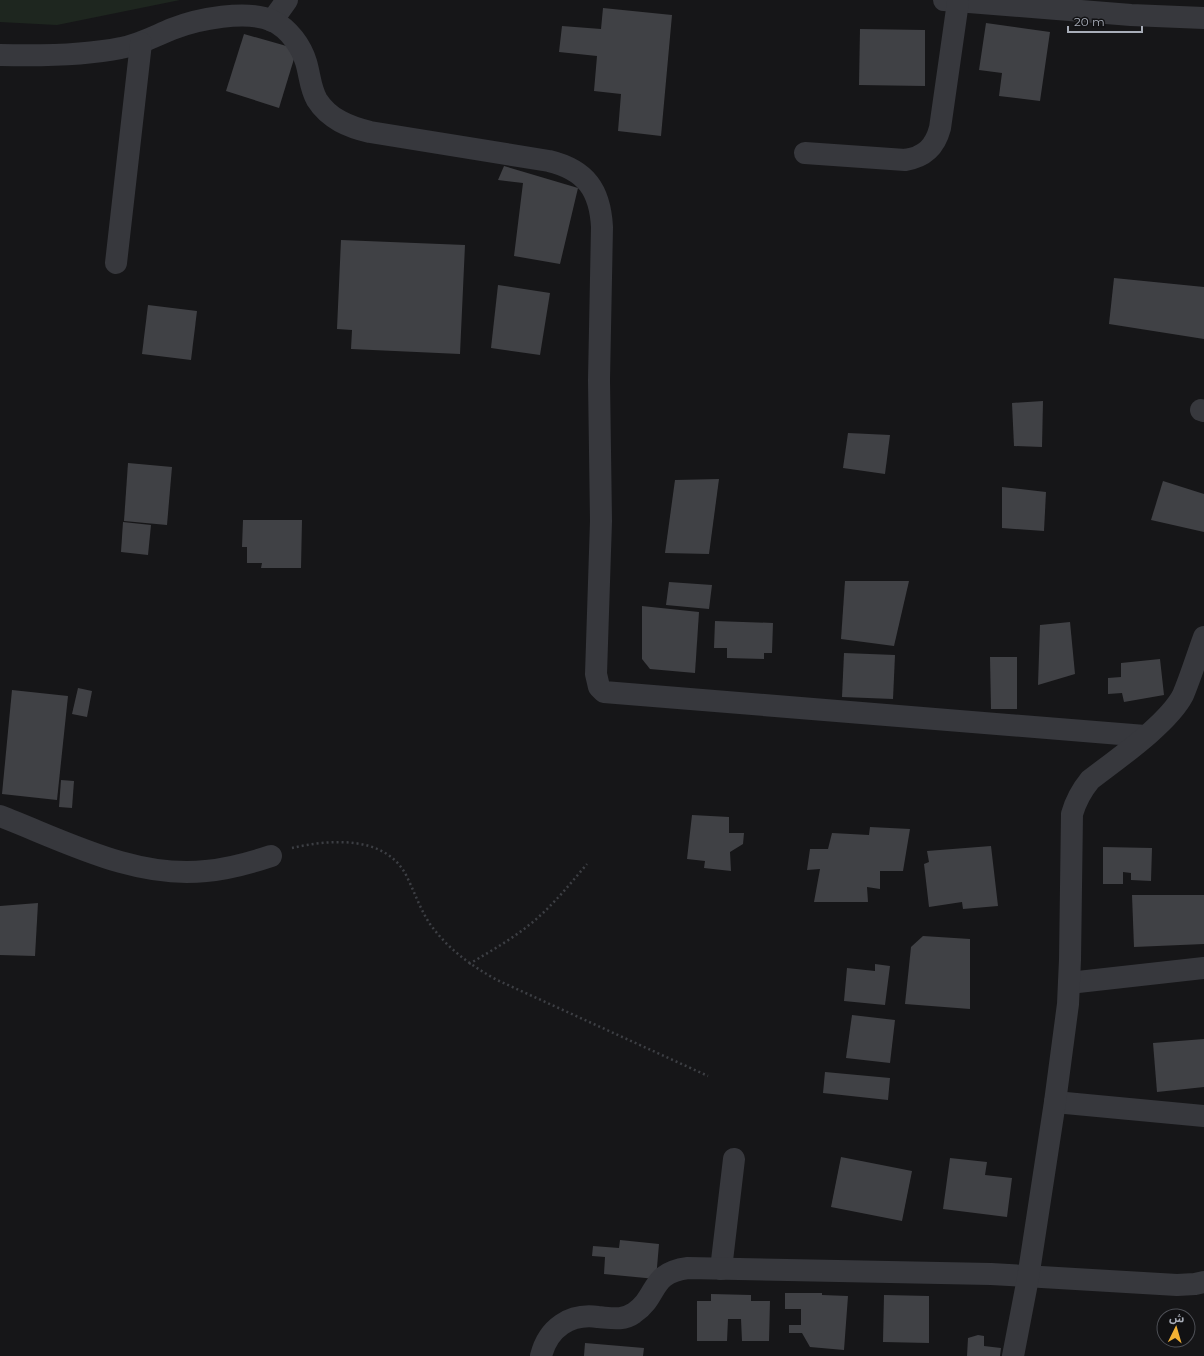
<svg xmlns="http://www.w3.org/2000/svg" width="1204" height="1356" font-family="Montserrat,'Noto Sans Arabic',sans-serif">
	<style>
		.green { fill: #1e261f }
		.building { fill: #404145 }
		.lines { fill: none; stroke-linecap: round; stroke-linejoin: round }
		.path { stroke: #3d3f44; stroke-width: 2.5; stroke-dasharray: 2 3; stroke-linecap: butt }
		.street { stroke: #37383d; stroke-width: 22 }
	</style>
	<rect width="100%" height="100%" fill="#161618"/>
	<path class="green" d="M0 0H180L57 25 0 22Z"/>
	<g class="building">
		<path d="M603 8 672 15 661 136 618 131 621 94 594 91 597 56 559 52 562 26 601 29Z"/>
		<path d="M986 23 1050 32 1040 101 999 96 1002 73 979 70Z"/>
		<path d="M860 29 925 30V86L859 85Z"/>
		<path d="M244 34 297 49 279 108 226 91Z"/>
		<path d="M504 166 578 188 560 264 514 256 523 183 498 180Z"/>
		<path d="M341 240 465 245 460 354 351 349 352 330 337 329Z"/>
		<path d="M1114 278 1204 287V339L1109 324Z"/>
		<path d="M498 285 550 293 540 355 491 348Z"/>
		<path d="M148 305 197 311 191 360 142 354Z"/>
		<path d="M1043 401 1042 447 1014 446 1012 403Z"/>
		<path d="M848 433 890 435 885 474 843 468Z"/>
		<path d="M128 463 172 467 167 525 124 521Z"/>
		<path d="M719 479 709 554 665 553 675 480Z"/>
		<path d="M1163 481 1204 494V532L1151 520Z"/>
		<path d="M1002 487 1046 492 1044 531 1002 528Z"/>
		<path d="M243 520H302L301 568H261L262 563H247V547H242Z"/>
		<path d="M123 522 151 525 148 555 121 552Z"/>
		<path d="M845 581H909L894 646 841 639Z"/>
		<path d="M669 582 712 585 709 609 666 605Z"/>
		<path d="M642 606 699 612 695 673 650 669 642 659Z"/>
		<path d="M715 621 773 623 772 653H764V659L727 658V648H714Z"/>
		<path d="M1070 622 1075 674 1038 685 1040 625Z"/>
		<path d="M844 653 895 655 893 699 842 697Z"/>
		<path d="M990 657H1017V709H991Z"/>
		<path d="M1160 659 1164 695 1124 702 1122 693 1108 694V678L1121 677V663Z"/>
		<path d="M78 688 92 691 87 717 72 714Z"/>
		<path d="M12 690 68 696 57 800 2 794Z"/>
		<path d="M61 780 74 781 72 808 59 807Z"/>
		<path d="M692 815 729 817V833H744L743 844 730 852 731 871 704 868 705 861 687 859Z"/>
		<path d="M870 827 910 829 903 871H880V889L867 887 868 902H814L820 869 807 870 810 849H828L832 833 869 835Z"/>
		<path d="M991 846 998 906 963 909 962 902 929 907 924 864 929 862 927 851Z"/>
		<path d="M1103 847 1152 848 1151 881 1131 880V873L1123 872V884H1103Z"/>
		<path d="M1132 895H1204V944L1134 947Z"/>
		<path d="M38 903 35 956 0 955V906Z"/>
		<path d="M923 936 970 939V1009L905 1004 911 947Z"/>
		<path d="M875 964 890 966 885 1005 844 1001 847 968 875 971Z"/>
		<path d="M852 1015 895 1020 890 1063 846 1058Z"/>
		<path d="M1204 1039V1087L1157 1092 1153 1043Z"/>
		<path d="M825 1072 890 1078 888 1100 823 1093Z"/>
		<path d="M841 1157 912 1171 902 1221 831 1207Z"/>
		<path d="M950 1158 987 1162 985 1175 1012 1178 1007 1217 943 1209Z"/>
		<path d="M620 1240 659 1244 656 1279 604 1274 605 1257 592 1256 593 1246 619 1248Z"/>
		<path d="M785 1293H822V1295L848 1296 844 1350 810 1347 802 1333H789V1325H801V1309H785Z"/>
		<path d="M711 1294 751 1295V1301H770L769 1341H742L741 1319H728L727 1341H697V1301H711Z"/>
		<path d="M884 1295 929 1296V1343L883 1342Z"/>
		<path d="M978 1335 984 1336V1346L1001 1348 1000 1356H967L968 1338Z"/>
		<path d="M585 1343 644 1348 643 1356H584Z"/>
	</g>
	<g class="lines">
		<g class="path">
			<path d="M292 848C331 839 387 835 407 877 415 893 420 909 430 924 448 949 470 965 497 980L708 1076"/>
			<path d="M469 964C491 951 514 938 534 921 554 904 570 884 587 864"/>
		</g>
		<g class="street">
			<path d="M944 0 1131 15 1204 18"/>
			<path d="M272 21 287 0"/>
			<path d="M0 55C39 56 82 56 121 48 139 45 155 36 172 29 197 19 247 9 273 21 289 29 301 46 306 62 310 75 310 88 317 100 329 119 349 127 370 132L549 161C586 170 600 190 602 227L599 380 601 521 596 674 599 687 604 692 1145 736"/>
			<path d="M805 153 905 160C925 157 935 147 940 128L958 2"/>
			<path d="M116 263 141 43"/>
			<path d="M1201 410 1204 411"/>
			<path d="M0 816C65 841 135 879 206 871 229 869 250 863 271 856"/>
			<path d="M1069 983 1204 968"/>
			<path d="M1055 1102 1204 1116"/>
			<path d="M721 1269 734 1159"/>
			<path d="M541 1356C548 1328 570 1313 598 1317 611 1318 623 1321 634 1313 659 1296 649 1273 688 1268L991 1274 1177 1285 1195 1284 1204 1282"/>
			<path d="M1013 1356 1028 1278 1055 1102 1068 1004 1070 960 1072 814C1076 800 1081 791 1090 780 1117 759 1168 724 1183 695 1191 676 1197 656 1204 637"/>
		</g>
	</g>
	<g transform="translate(1176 1328) rotate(5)"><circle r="19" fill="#111113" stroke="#4d4f55"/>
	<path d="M0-3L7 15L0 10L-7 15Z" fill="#f2b134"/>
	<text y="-6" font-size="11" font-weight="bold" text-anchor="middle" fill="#a8adb8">ش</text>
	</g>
	<path d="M1068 26v6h74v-6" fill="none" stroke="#a8adb8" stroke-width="2"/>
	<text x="1074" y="26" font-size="12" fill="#a8adb8" stroke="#111113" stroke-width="3" paint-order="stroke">20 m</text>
</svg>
